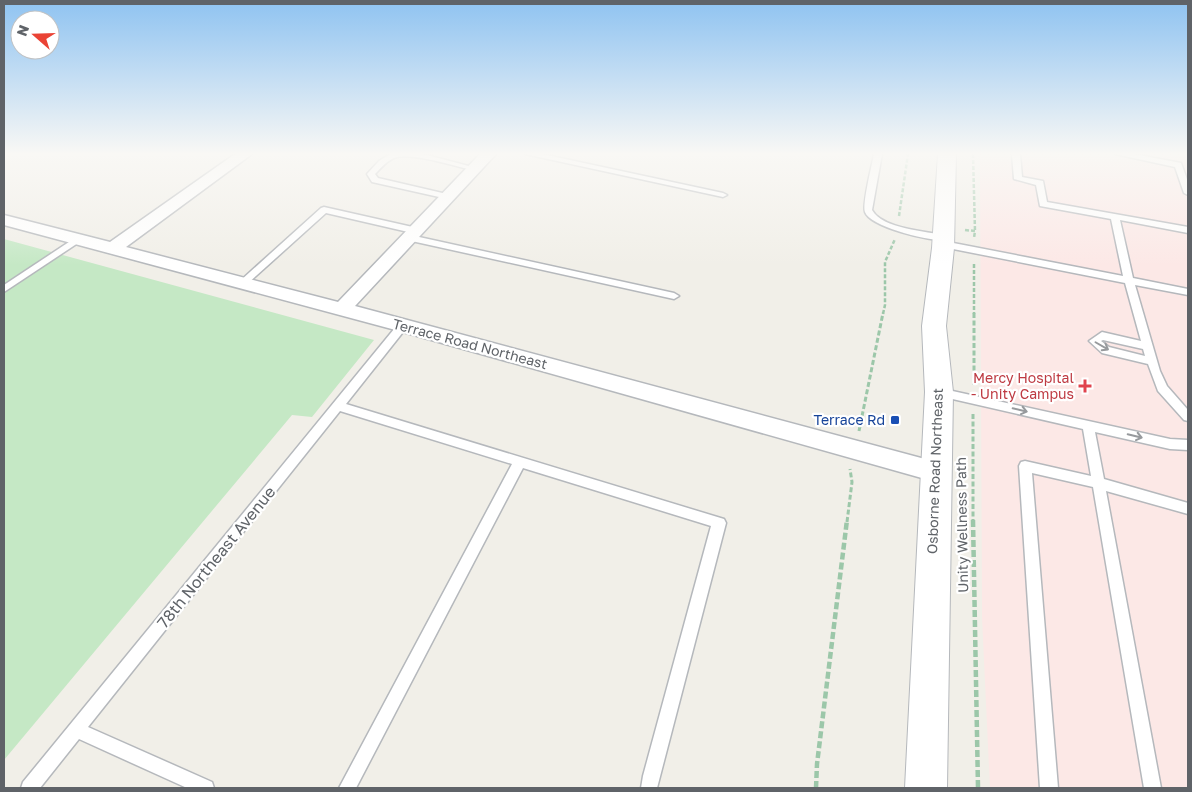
<svg xmlns="http://www.w3.org/2000/svg" width="1192" height="792" font-family="'Golos Text',sans-serif">
	<style>
		.medical { fill: #fce8e6 }
		.green { fill: #c5e8c5 }
		.lines { fill: none; stroke-linecap: round; stroke-linejoin: round }
		.service-casing { stroke: #b5b8bc; stroke-width: 3 }
		.minor-casing { stroke: #b5b8bc; stroke-width: 3 }
		.tertiary-casing { stroke: #b5b8bc; stroke-width: 2 }
		.path-far2 { stroke: #9cc7a9; stroke-width: 2.5; stroke-dasharray: 4 2; stroke-linecap: butt }
		.path-far1 { stroke: #9cc7a9; stroke-width: 3; stroke-dasharray: 5 2.5; stroke-linecap: butt }
		.path { stroke: #9cc7a9; stroke-width: 4.5; stroke-dasharray: 7 3; stroke-linecap: butt }
		.service { fill: #fff; fill-rule: evenodd }
		.minor { fill: #fff; fill-rule: evenodd }
		.tertiary { fill: #fff; fill-rule: evenodd }
		.oneway { stroke: #979a9d }
		.health-dot { fill: #e0444e; stroke: #fff; stroke-width: 2 }
		.transit-dot { fill: #1a4fb4; stroke: #fff; stroke-width: 2 }
		.labels { text-anchor: middle; stroke-width: 4.5; stroke-linejoin: round; paint-order: stroke }
		.street-label { font-size: 14px; fill: #5f6368; stroke: #fff }
		.health-label { font-size: 14px; fill: #be3a42; stroke: #fff; text-anchor: end }
		.transit-label { font-size: 14px; fill: #164399; stroke: #fff; text-anchor: end }
		.near-street-label { font-size: 16px; fill: #5f6368; stroke: #fff }
	</style>
	<rect width="100%" height="100%" fill="#f1efe8"/>
	<path class="medical" d="M980 154H1188V788H990L982 618Z"/>
	<path class="green" d="M4 239 374 340 312 417 292 415 4 760Z"/>
	<g class="lines">
		<defs>
			<g id="service">
				<path d="M390 154H423L480 169 476 171C458 167 414 153 397 157 388 159 381 168 375 174L378 178 451 195V199H448L372 182 367 174 379 161Z"/>
				<path d="M525 154H542L723 193 727 195 723 197Z"/>
				<path d="M874 154H882L872 210C882 229 927 231 946 236V240C931 242 870 227 865 212 862 204 872 165 874 154Z"/>
				<path d="M1012 154H1020L1022 177 1043 181 1047 202 1188 227V233L1120 220 1133 278 1188 289V295L1135 285 1160 371 1167 386 1188 410V421L1184 420 1158 391 1148 364 1102 353 1089 341 1102 332 1141 341 1125 283 943 247 938 244 943 241 1123 276 1111 219 1040 206 1036 185 1014 179ZM1103 340 1143 349 1145 356 1109 347 1101 341Z"/>
				<path d="M1115 154H1134L1181 163 1188 182V195L1184 193 1175 167Z"/>
				<path d="M324 207 417 228 421 231 417 234 326 213 246 285H240V281L321 208Z"/>
				<path d="M410 235 674 293 679 296 674 299 407 240 406 238Z"/>
				<path d="M78 236 81 237V241L4 292V285Z"/>
				<path d="M403 322 407 323 408 325 407 327 346 404 724 519 726 523 657 788H641L643 776 711 526 523 468 356 788H339L512 464 340 411 88 727 212 782 214 788H187L79 739 40 788H21L23 782 399 323Z"/>
				<path d="M939 388 1170 439 1188 440V450L1170 449 1095 432 1104 479 1188 503V514L1106 491 1161 788H1144L1093 487 1032 473 1058 788H1040L1019 466 1021 462 1025 461 1091 476 1083 429 935 395 933 392 935 389Z"/>
			</g>
			<path id="minor" d="M235 154H252L126 247 338 302 480 154H496L355 306 936 462 944 465 948 472 944 479 936 482 403 332 4 225V215L110 242Z"/>
			<path id="tertiary" d="M938 154H956L954 248 946 326 953 392 947 788H905L925 392 922 326 932 248Z"/>
		</defs>
		<use href="#service" class="service-casing"/>
		<use href="#minor" class="minor-casing"/>
		<use href="#tertiary" class="tertiary-casing"/>
		<g class="path-far2">
			<path d="M973 154 975 231"/>
			<path d="M899 216 908 154"/>
			<path d="M965 230 975 231 974 238"/>
			<path d="M974 264V314"/>
			<path d="M883 314 885 305V262L895 239"/>
		</g>
		<g class="path-far1">
			<path d="M974 313V385"/>
			<path d="M973 414V522"/>
			<path d="M859 431 883 313"/>
			<path d="M847 522 852 482 850 469"/>
		</g>
		<g class="path">
			<path d="M973 520 978 788"/>
			<path d="M816 788 817 764 847 520"/>
		</g>
		<use href="#service" class="service"/>
		<use href="#minor" class="minor"/>
		<use href="#tertiary" class="tertiary"/>
	</g>
	<defs><path id="oneway-shaft" d="M-6 0H5M1.5-3L5.5 0L1.5 3" fill="none" stroke-width="1.6" stroke-linecap="round" stroke-linejoin="round" transform="scale(1.25)"/></defs>
	<g class="oneway">
		<use href="#oneway-shaft" transform="translate(1102 346) rotate(30)"/>
		<use href="#oneway-shaft" transform="translate(1020 410) rotate(13)"/>
		<use href="#oneway-shaft" transform="translate(1135 436) rotate(13)"/>
	</g>
	<linearGradient id="sky" x2="0" y2="1"><stop stop-color="#8fc3f1"/><stop offset="0.58" stop-color="#f9f8f5"/><stop offset="1" stop-color="#f9f8f5" stop-opacity="0"/></linearGradient>
	<rect width="1192" height="265" fill="url(#sky)"/>
	<path class="health-dot" d="M1082.5 378.5h5v5h5v5h-5v5h-5v-5h-5v-5h5z"/>
	<rect class="transit-dot" x="890" y="415" width="10" height="10" rx="2.5"/>
	<g class="labels">
		<g class="street-label">
			<text transform="translate(470 344) rotate(15)" y="5">Terrace Road Northeast</text>
			<text transform="translate(935 471) rotate(-88)" y="5">Osborne Road Northeast</text>
			<text transform="translate(962 525) rotate(-91)" y="5">Unity Wellness Path</text>
		</g>
		<g class="health-label">
			<text x="1074" y="383">Mercy Hospital<tspan x="1074" dy="16">- Unity Campus</tspan></text>
		</g>
		<g class="transit-label">
			<text x="885" y="425">Terrace Rd</text>
		</g>
		<g class="near-street-label">
			<text transform="translate(216 557) rotate(-51)" y="6">78th Northeast Avenue</text>
		</g>
	</g>
	<rect width="1192" height="792" fill="none" stroke="#5f6368" stroke-width="10"/>
	<g transform="translate(35 35) rotate(290)"><circle r="24" fill="#ffffff" stroke="#bfc1c3"/>
	<path d="M0-4L9 19L0 12L-9 19Z" fill="#ea4335"/>
	<text y="-8" font-size="14" font-weight="bold" text-anchor="middle" fill="#5f6368">N</text>
	</g>
</svg>
